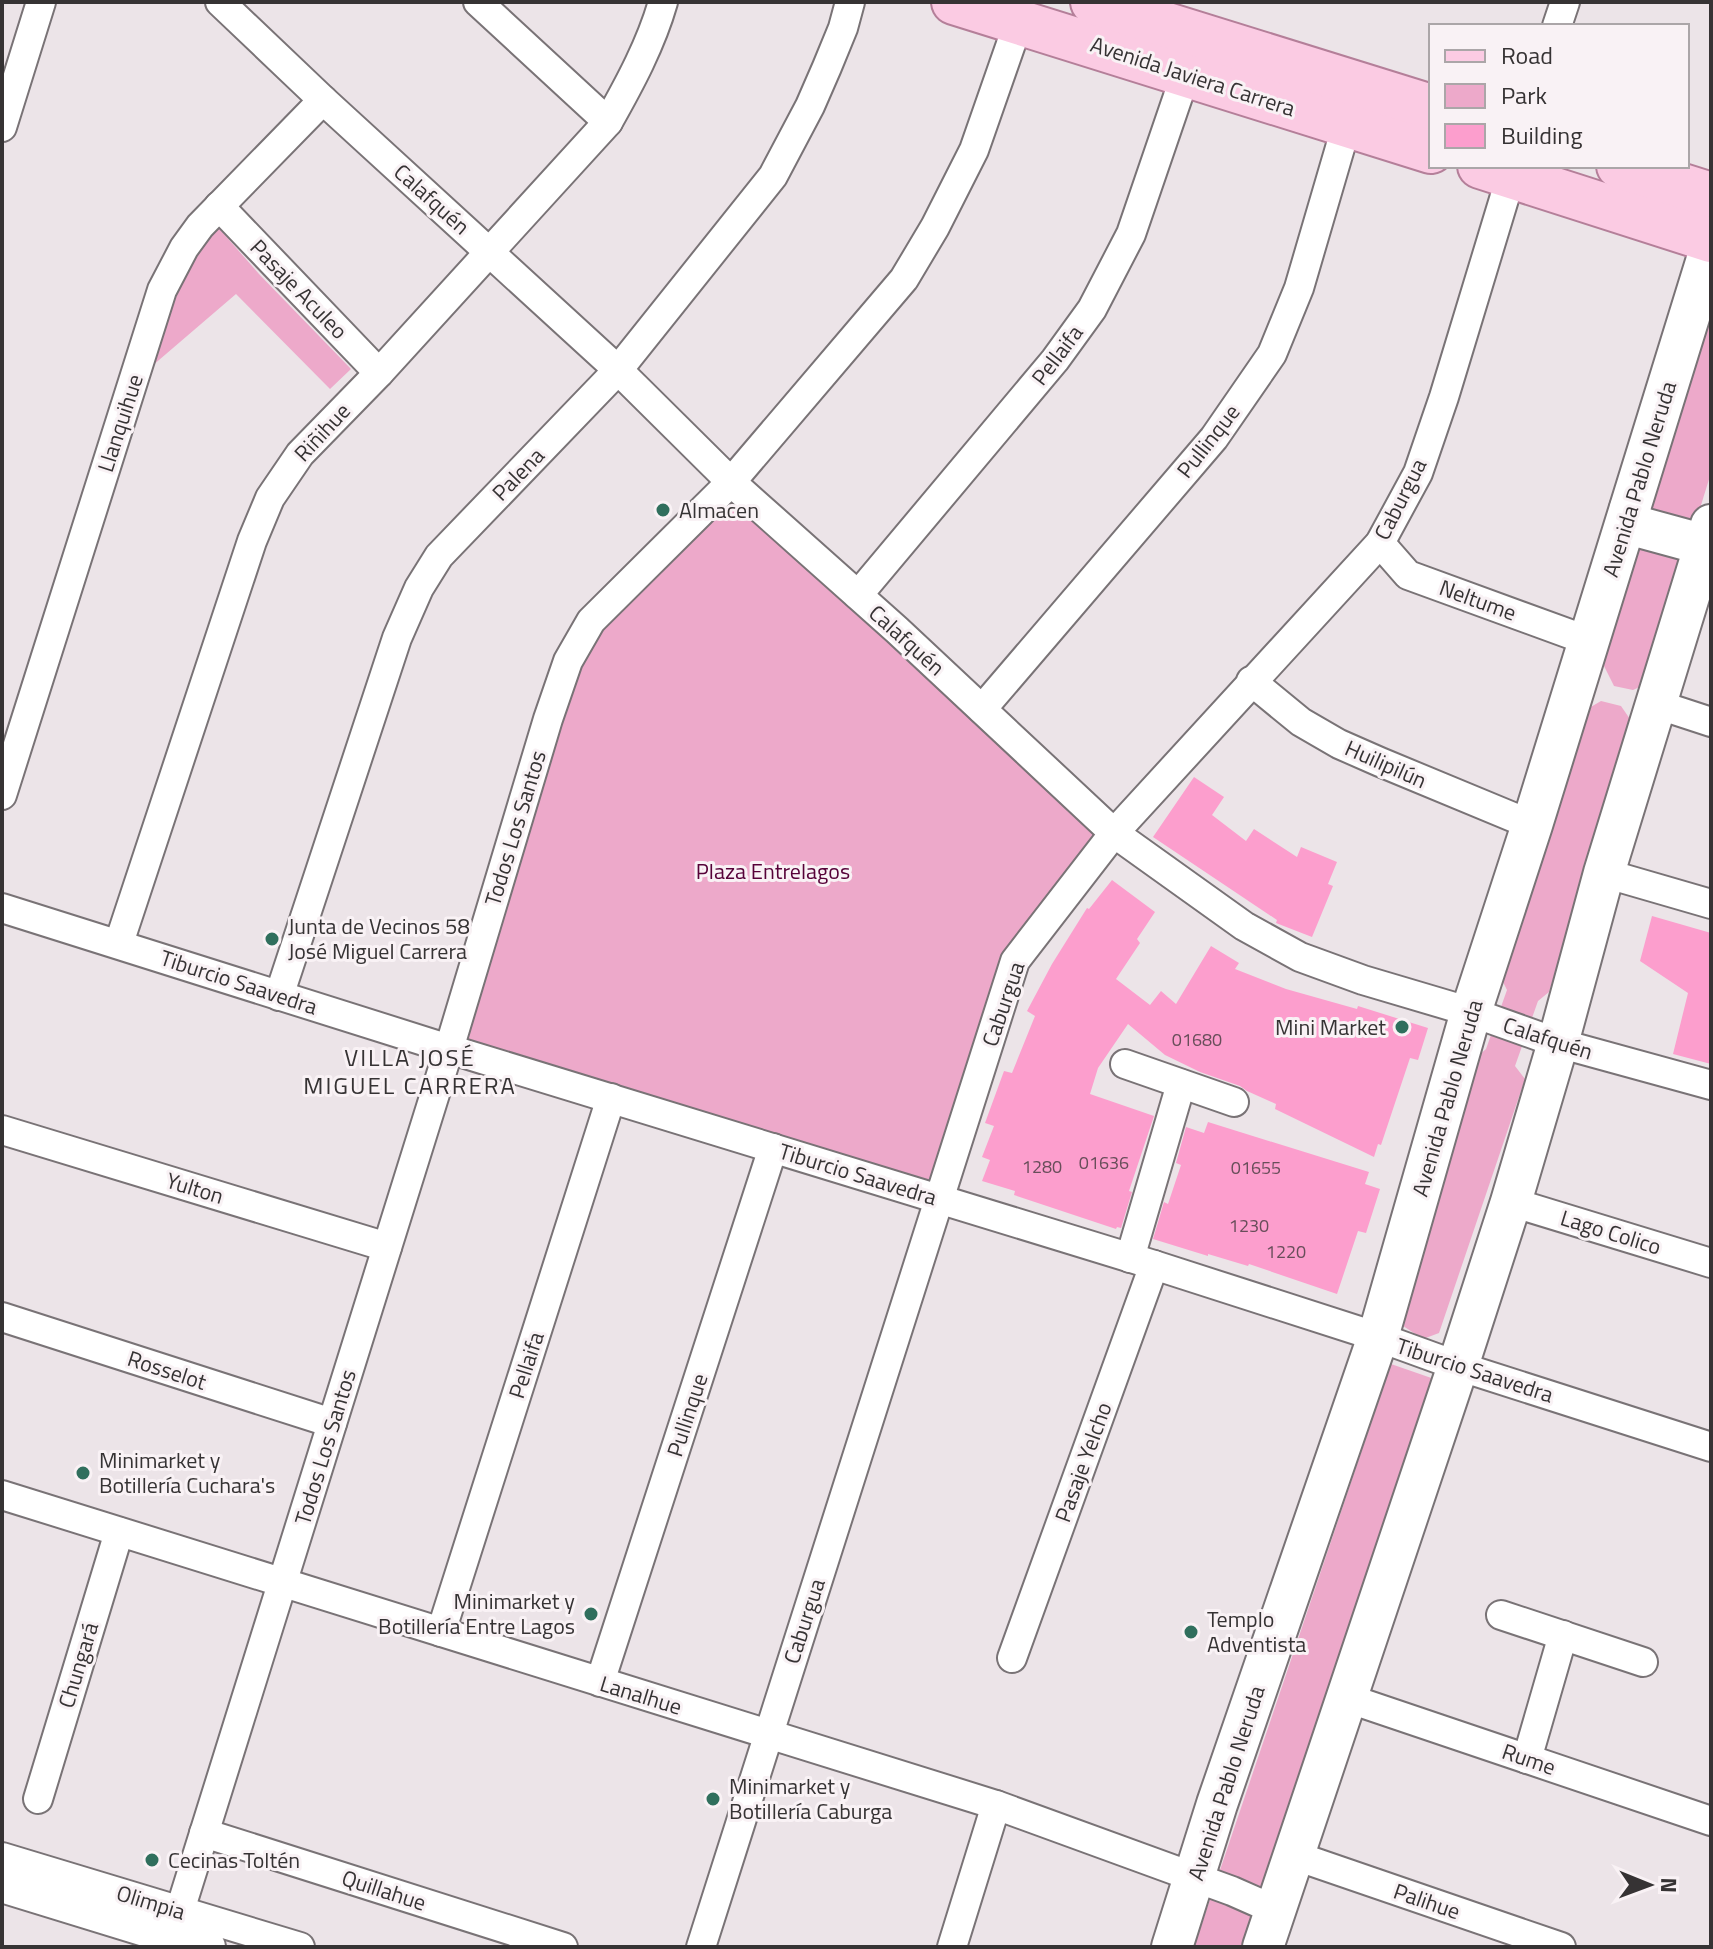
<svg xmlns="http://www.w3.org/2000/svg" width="1713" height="1949" font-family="'Titillium Web',sans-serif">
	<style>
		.green { fill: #eda9ca }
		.building { fill: #fc9ecd }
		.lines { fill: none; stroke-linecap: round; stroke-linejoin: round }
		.minor-casing { stroke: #797376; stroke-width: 32 }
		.tertiary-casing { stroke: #797376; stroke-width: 40 }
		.secondary-casing { stroke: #797376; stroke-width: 44 }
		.primary-casing { stroke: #b47f99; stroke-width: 48 }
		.minor { stroke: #fff; stroke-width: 28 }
		.tertiary { stroke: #fff; stroke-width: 36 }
		.secondary { stroke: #fff; stroke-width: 40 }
		.primary { stroke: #fbcbe3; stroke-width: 44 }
		.poi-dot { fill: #306f5d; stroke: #f9f2f5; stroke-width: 3 }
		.labels { text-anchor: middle; stroke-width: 6; stroke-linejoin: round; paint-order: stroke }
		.number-label { font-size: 18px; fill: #684e5a }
		.street-label { font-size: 22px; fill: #363334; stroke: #f9f2f5 }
		.poi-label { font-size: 22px; fill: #363334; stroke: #f9f2f5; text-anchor: start }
		.park-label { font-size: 22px; fill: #560138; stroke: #f9f2f5 }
		.neighbourhood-label { font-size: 24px; letter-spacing: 2px; fill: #363334; stroke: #f9f2f5 }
	</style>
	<rect width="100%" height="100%" fill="#ece4e8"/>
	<g class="green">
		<path d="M216 225 259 274 351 369 330 389 236 294 152 366 183 257Z"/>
		<path d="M1711 297V473L1650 669 1644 685 1633 690 1614 686 1599 656Z"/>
		<path d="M731 501 888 640 1095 835 1003 954 930 1182 777 1136 701 1111 466 1040 575 672 602 626Z"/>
		<path d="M1601 701 1621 706 1632 722 1549 992 1538 1001 1515 1066 1525 1079 1439 1333 1423 1339 1397 1322 1469 1064 1486 1049 1507 990 1500 976 1584 711Z"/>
		<path d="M1391 1364 1440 1381 1253 1947H1194Z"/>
	</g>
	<g class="building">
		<path d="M1194 777 1224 797 1212 815 1246 841 1254 829 1297 857 1301 847 1337 862 1328 884 1333 886 1312 937 1276 923 1277 920 1153 837Z"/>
		<path d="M1112 880 1155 912 1137 939 1140 943 1116 979 1150 1005 1161 991 1176 1004 1211 946 1239 963 1235 969 1286 989 1357 1009 1358 1006 1428 1028 1418 1060 1410 1058 1381 1145 1378 1144 1374 1157 1275 1109 1276 1104 1247 1091 1240 1086 1200 1072 1165 1055 1128 1024 1098 1068 1090 1094 1154 1116 1129 1191 1132 1192 1121 1228 1117 1227 1116 1229 1014 1195 1015 1191 982 1181 990 1160 982 1157 994 1126 985 1123 1004 1071 1012 1073 1035 1016 1027 1011 1052 964 1087 908 1089 909Z"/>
		<path d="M1652 916 1711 933V1064L1673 1054 1688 993 1640 961Z"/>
		<path d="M1208 1122 1369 1172 1365 1184 1380 1189 1366 1233 1358 1231 1337 1294 1249 1264 1248 1266 1208 1254V1256L1153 1239 1164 1202 1168 1204 1181 1165 1176 1163 1186 1127 1204 1133Z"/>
	</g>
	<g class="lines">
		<defs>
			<g id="minor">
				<path d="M220 2 323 100 618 370 731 482 897 630 1114 833 1244 926 1300 957 1363 980 1471 1012 1558 1043 1711 1085"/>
				<path d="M478 2 608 122"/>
				<path d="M1557 26 1565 2"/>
				<path d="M2 127 41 2"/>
				<path d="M219 206 379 373"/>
				<path d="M1380 543 1408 575 1589 641"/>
				<path d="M858 595 1055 360 1092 309 1131 234 1186 73"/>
				<path d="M1251 681 1301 722 1339 744 1380 762 1532 825"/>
				<path d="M1656 704 1711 722"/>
				<path d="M982 709 1214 438 1272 354 1299 288 1347 124"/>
				<path d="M2 795 162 290 184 248 200 226 323 100"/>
				<path d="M1604 873 1711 904"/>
				<path d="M2 908 449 1049 1154 1265 1378 1337 1458 1366 1711 1447"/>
				<path d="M119 943 252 541 270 498 300 454 379 373 608 122C630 83 651 44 663 2"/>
				<path d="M279 996 397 638 419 588 439 556 618 370 773 176 810 106 827 67 843 28 850 2"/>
				<path d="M1125 1064 1234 1102"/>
				<path d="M2 1130 387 1247"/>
				<path d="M1511 1202 1711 1263"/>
				<path d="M1130 1258 1181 1084"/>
				<path d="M2 1317 332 1423"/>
				<path d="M2 1495 996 1805 1232 1891 1275 1910"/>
				<path d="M1501 1615 1643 1662"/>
				<path d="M441 1632 611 1098"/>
				<path d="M1012 1658 1154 1265"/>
				<path d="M600 1682 773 1148"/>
				<path d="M1347 1698 1711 1821"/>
				<path d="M1527 1759 1563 1635"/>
				<path d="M38 1799 119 1532"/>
				<path d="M204 1833 563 1947"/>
				<path d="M1293 1855 1561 1947"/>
				<path d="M2 1857 300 1947"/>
				<path d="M172 1936 449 1049 548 719 568 661 591 621 731 482 904 279 935 227 974 150 1019 21"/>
				<path d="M701 1947 1015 961 1114 833 1380 543 1418 473 1444 397 1511 176"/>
				<path d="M952 1947 996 1805"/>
			</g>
			<path id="tertiary" d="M2 1884 207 1947"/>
			<g id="secondary">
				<path d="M1630 509 1632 520 1639 527 1705 545"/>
				<path d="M1172 1947 1217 1804 1378 1337 1471 1012 1532 825 1711 246"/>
				<path d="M1263 1947 1458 1366 1511 1202 1558 1043 1604 873 1711 525"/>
			</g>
			<g id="primary">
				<path d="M954 2 1431 151"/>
				<path d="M1093 2 1431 107"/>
				<path d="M1480 166 1711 240"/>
				<path d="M1619 166 1711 195"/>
			</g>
		</defs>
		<use href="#minor" class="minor-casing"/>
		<use href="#tertiary" class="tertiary-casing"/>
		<use href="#secondary" class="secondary-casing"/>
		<use href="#primary" class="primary-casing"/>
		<use href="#minor" class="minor"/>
		<use href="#tertiary" class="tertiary"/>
		<use href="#secondary" class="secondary"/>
		<use href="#primary" class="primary"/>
	</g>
	<g class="poi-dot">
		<circle cx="663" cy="510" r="8"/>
		<circle cx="272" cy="939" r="8"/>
		<circle cx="1402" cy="1027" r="8"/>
		<circle cx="83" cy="1473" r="8"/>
		<circle cx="591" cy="1614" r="8"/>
		<circle cx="1191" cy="1632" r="8"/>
		<circle cx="713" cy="1799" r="8"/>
		<circle cx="152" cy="1860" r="8"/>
	</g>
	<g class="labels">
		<g class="number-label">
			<text x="1197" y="1046">01680</text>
			<text x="1104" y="1169">01636</text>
			<text x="1042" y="1173">1280</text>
			<text x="1256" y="1174">01655</text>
			<text x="1249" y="1232">1230</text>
			<text x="1286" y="1258">1220</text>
		</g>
		<g class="street-label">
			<text transform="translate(1193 76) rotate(18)" y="8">Avenida Javiera Carrera</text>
			<text transform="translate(432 199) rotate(42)" y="8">Calafquén</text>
			<text transform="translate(299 289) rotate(46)" y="8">Pasaje Aculeo</text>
			<text transform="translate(1057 355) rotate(-53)" y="8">Pellaifa</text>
			<text transform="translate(120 423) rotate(-72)" y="8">Llanquihue</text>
			<text transform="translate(322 432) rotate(-47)" y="8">Riñihue</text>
			<text transform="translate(1208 441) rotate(-52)" y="8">Pullinque</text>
			<text transform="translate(518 474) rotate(-46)" y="8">Palena</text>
			<text transform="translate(1639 479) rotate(-73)" y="8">Avenida Pablo Neruda</text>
			<text transform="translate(1400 499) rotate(-63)" y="8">Caburgua</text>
			<text transform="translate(1478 600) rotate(20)" y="8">Neltume</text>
			<text transform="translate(907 640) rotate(42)" y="8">Calafquén</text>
			<text transform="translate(1386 764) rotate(24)" y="8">Huilipilún</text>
			<text transform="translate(515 828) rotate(-73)" y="8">Todos Los Santos</text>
			<text transform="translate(239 982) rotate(18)" y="8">Tiburcio Saavedra</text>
			<text transform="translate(1003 1004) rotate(-71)" y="8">Caburgua</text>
			<text transform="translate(1548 1038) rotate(18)" y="8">Calafquén</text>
			<text transform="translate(1447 1098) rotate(-74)" y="8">Avenida Pablo Neruda</text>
			<text transform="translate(858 1174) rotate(17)" y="8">Tiburcio Saavedra</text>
			<text transform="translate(195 1188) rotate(17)" y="8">Yulton</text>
			<text transform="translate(1611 1232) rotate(17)" y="8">Lago Colico</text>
			<text transform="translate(526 1365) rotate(-72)" y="8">Pellaifa</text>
			<text transform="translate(167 1370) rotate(18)" y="8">Rosselot</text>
			<text transform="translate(1475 1370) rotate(18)" y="8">Tiburcio Saavedra</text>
			<text transform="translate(687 1415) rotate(-72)" y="8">Pullinque</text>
			<text transform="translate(325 1447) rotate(-73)" y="8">Todos Los Santos</text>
			<text transform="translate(1083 1462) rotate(-70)" y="8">Pasaje Yelcho</text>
			<text transform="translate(804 1621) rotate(-72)" y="8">Caburgua</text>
			<text transform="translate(78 1665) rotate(-73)" y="8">Chungará</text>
			<text transform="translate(641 1695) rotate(17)" y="8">Lanalhue</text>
			<text transform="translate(1529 1759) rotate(19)" y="8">Rume</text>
			<text transform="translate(1226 1783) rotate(-72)" y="8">Avenida Pablo Neruda</text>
			<text transform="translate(384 1890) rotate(18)" y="8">Quillahue</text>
			<text transform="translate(1427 1901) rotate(19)" y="8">Palihue</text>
			<text transform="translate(151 1902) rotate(17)" y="8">Olimpia</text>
		</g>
		<g class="poi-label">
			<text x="679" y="518">Almacen</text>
			<text x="288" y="934">Junta de Vecinos 58<tspan x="288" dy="25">José Miguel Carrera</tspan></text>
			<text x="1386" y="1035" text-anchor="end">Mini Market</text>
			<text x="99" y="1468">Minimarket y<tspan x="99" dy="25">Botillería Cuchara's</tspan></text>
			<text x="575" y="1609" text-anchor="end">Minimarket y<tspan x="575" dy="25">Botillería Entre Lagos</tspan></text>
			<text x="1207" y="1627">Templo<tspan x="1207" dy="25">Adventista</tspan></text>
			<text x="729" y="1794">Minimarket y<tspan x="729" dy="25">Botillería Caburga</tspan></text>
			<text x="168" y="1868">Cecinas Toltén</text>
		</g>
		<g class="park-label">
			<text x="773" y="879">Plaza Entrelagos</text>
		</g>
		<g class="neighbourhood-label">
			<text x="410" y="1066">VILLA JOSÉ<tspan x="410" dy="28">MIGUEL CARRERA</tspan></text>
		</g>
	</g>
	<rect width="1713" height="1949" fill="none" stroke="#363334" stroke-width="8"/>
	<rect x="1429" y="24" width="260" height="144" fill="#f9f2f5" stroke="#aba6a8" stroke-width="2"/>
	<rect x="1445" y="50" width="40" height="12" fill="#fbcbe3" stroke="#aba6a8" stroke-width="2"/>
	<text x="1501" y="64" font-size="24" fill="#363334">Road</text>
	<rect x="1445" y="84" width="40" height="24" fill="#eda9ca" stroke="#aba6a8" stroke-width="2"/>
	<text x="1501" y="104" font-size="24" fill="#363334">Park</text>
	<rect x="1445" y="124" width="40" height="24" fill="#fc9ecd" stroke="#aba6a8" stroke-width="2"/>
	<text x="1501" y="144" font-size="24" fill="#363334">Building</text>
	<g transform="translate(1649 1885) rotate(91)" stroke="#f9f2f5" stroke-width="6" paint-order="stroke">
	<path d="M0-6L14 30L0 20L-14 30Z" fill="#363334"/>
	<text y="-12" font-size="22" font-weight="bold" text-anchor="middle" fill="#363334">N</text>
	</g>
</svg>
